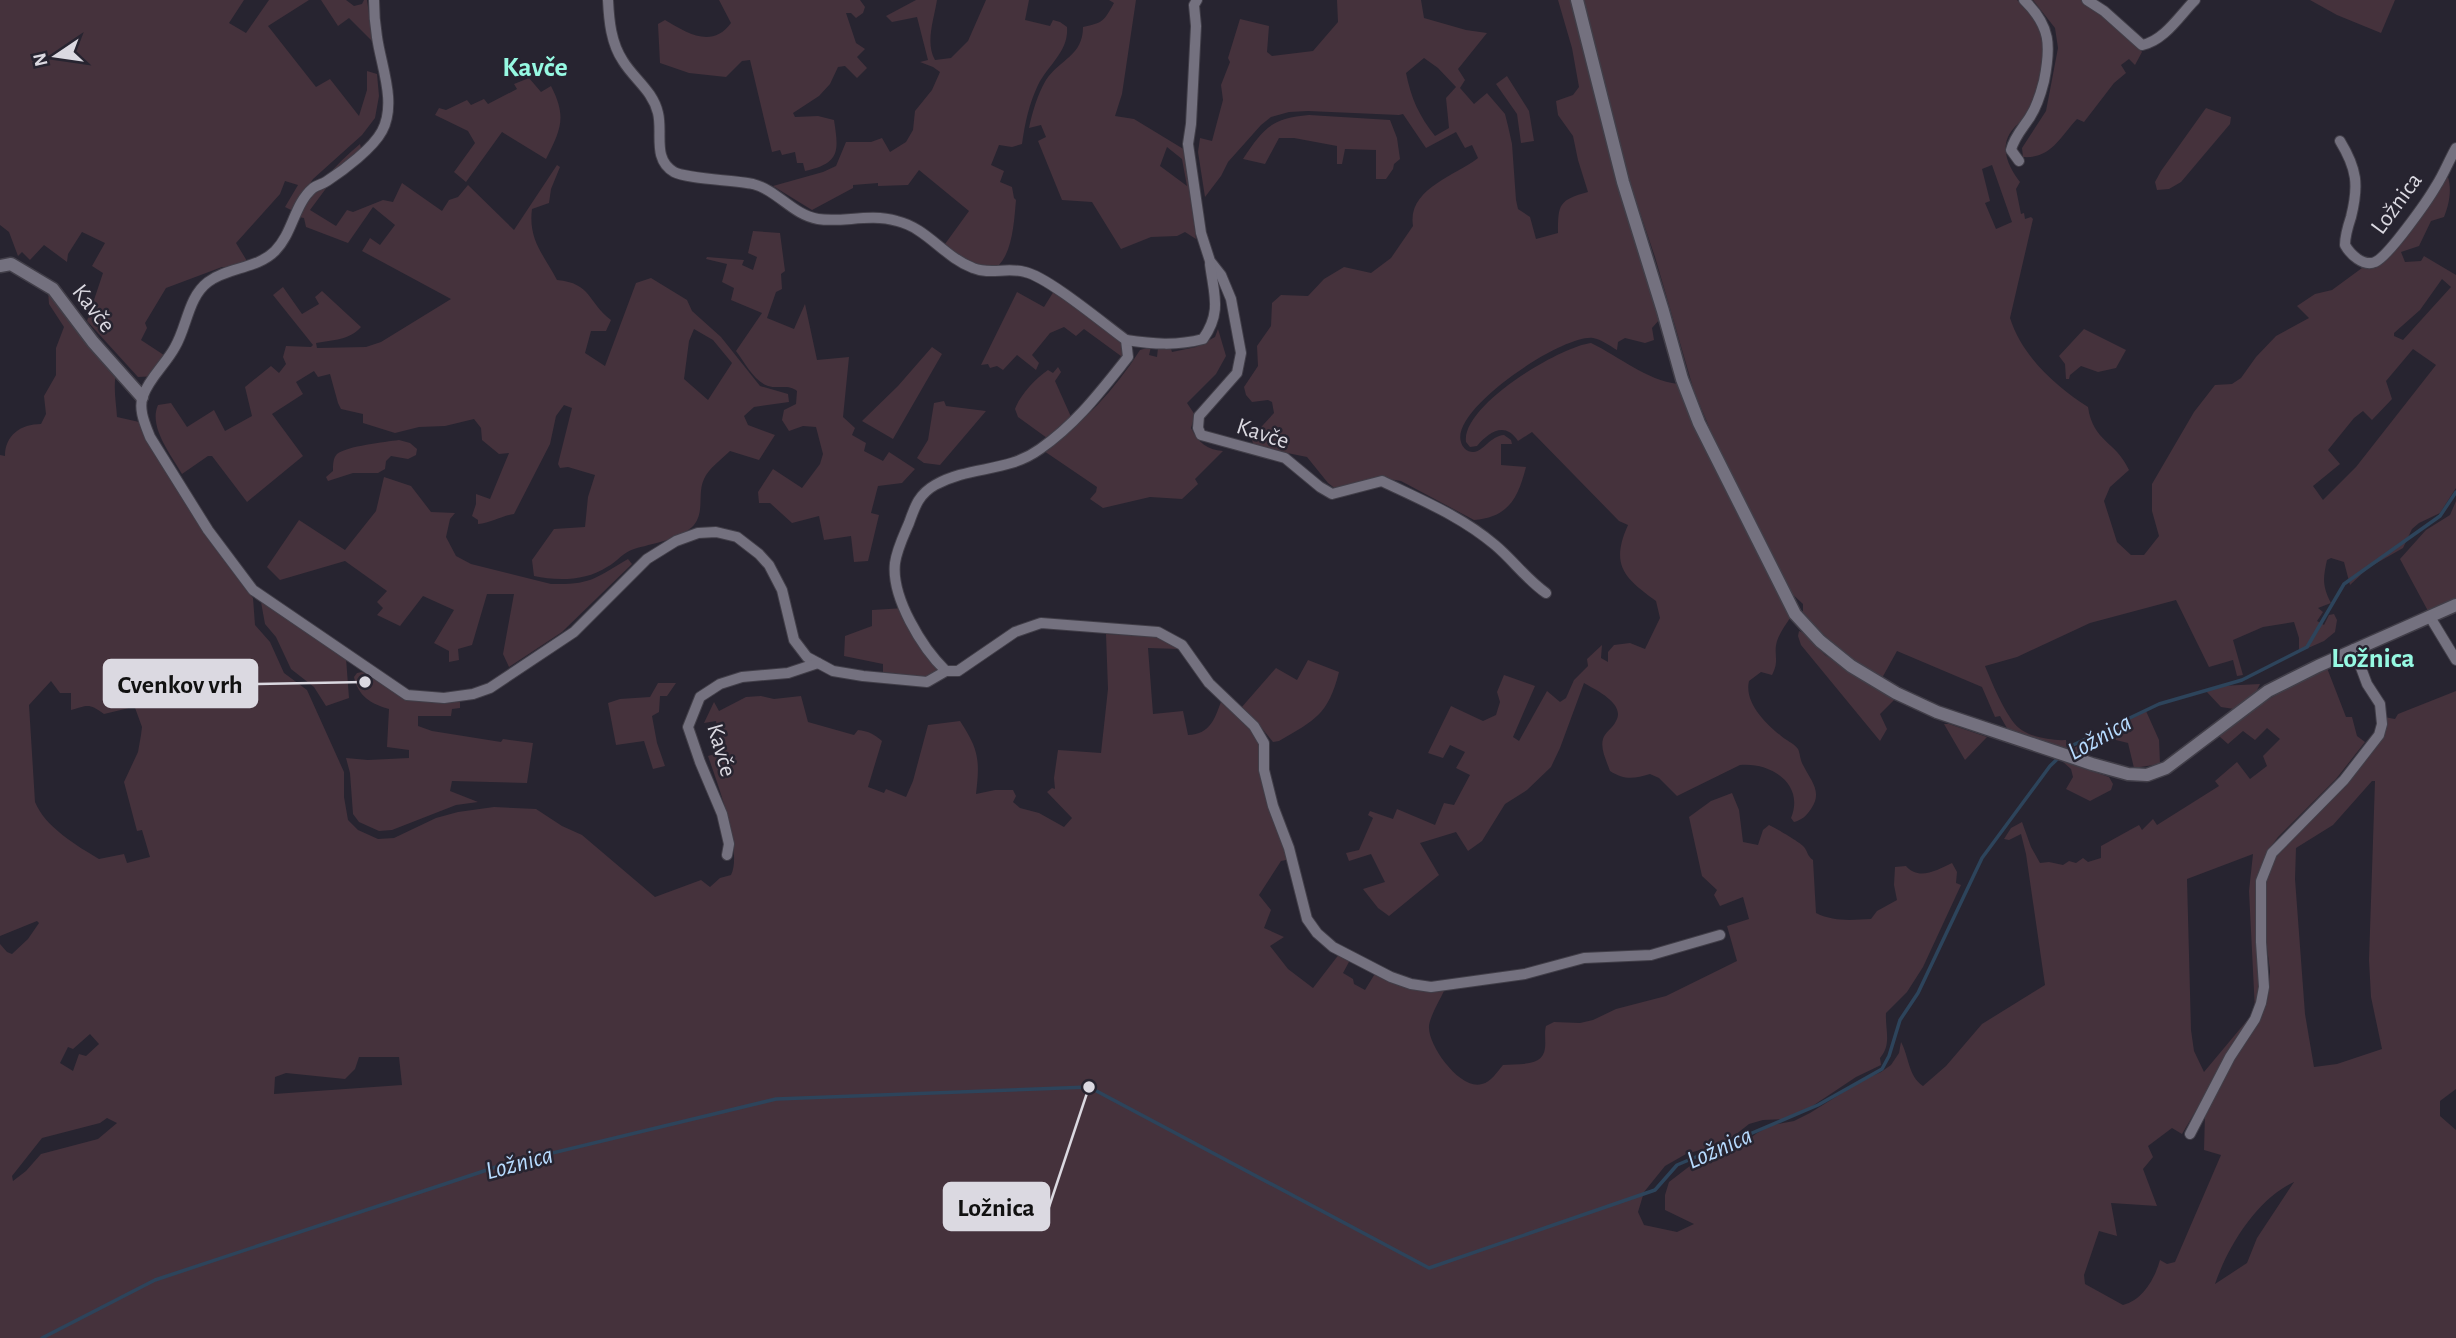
<svg xmlns="http://www.w3.org/2000/svg" width="2456" height="1338" font-family="'Alegreya Sans',sans-serif">
	<style>
		.green { fill: #45323c; fill-rule: evenodd }
		.lines { fill: none; stroke-linecap: round; stroke-linejoin: round }
		.stream { stroke: #2d445b; stroke-width: 3.5 }
		.street-casing { stroke: #413e48; stroke-width: 12 }
		.secondary-casing { stroke: #413e48; stroke-width: 15 }
		.street { stroke: #74717f; stroke-width: 10 }
		.secondary { stroke: #74717f; stroke-width: 12 }
		.labels { text-anchor: middle; stroke-width: 5; stroke-linejoin: round; paint-order: stroke }
		.street-label { font-size: 24px; fill: #dbd9e1; stroke: #272430 }
		.water-label { font-size: 26px; font-style: italic; fill: #b7dbff; stroke: #272430 }
		.quarter-label { font-size: 28px; font-weight: bold; fill: #96f9e2; stroke: #272430 }
		.leader { fill: none; stroke: #dbd9e1; stroke-width: 2.5 }
		.callout-dot { fill: #dbd9e1; stroke: #272430; stroke-width: 2.5 }
		.callout { fill: #dbd9e1; stroke: #dbd9e1; stroke-width: 2.5 }
		.callout-label { font-size: 26px; text-anchor: middle; font-weight: bold; fill: #111 }
	</style>
	<rect width="100%" height="100%" fill="#272430"/>
	<g class="green">
		<path d="M0 0H244L229 23 246 33 269 0H309L268 26 316 87 330 79 359 116 367 90V71L377 74 379 96 375 118 362 135 313 179 293 211 285 207 298 185 285 181 280 194 236 243 250 266 237 270 222 267 166 288 145 323 147 328 141 340 173 361 159 376 138 377 87 321 103 273 92 266 105 243 82 232 68 254 67 262 44 245 30 260 22 252 18 256 9 232 0 225Z"/>
		<path d="M321 0H346L354 6 362 4 364 0H367L373 42 349 18 338 26Z"/>
		<path d="M719 0H860L865 7 863 13 856 18 851 13H846L856 43 865 49 857 57 867 68 857 78 845 66 838 67 830 84 819 96 793 113 795 117 818 116 834 120C839 152 840 163 805 171L803 163H797L795 152 782 155 780 150 772 152 750 60 742 61 726 77 689 73 660 63 658 24 665 20C687 33 712 49 731 23Z"/>
		<path d="M916 0H937C934 19 925 43 935 60L951 58 968 41 986 0H1029L1025 20 1050 26 1053 20 1060 22 1067 27C1069 51 1048 65 1038 85 1029 104 1025 123 1022 144L1012 147 999 145 991 165 1004 171 1000 182 1012 187 1014 198 1016 200C1014 221 1013 251 998 266 975 268 962 258 945 244L969 211 919 170 908 185 878 186V183L853 185V188L812 210 773 186 823 172 836 166 846 142H871L882 138 890 152 906 142 913 130 915 111 932 90 940 72 933 67 920 62 928 60 917 17 892 22 886 16Z"/>
		<path d="M1109 0H1136L1122 94 1115 116 1134 119 1185 150 1196 239 1185 232 1177 236 1151 237 1121 249 1092 202 1062 200 1038 141 1046 137 1041 125 1029 128C1032 113 1038 93 1046 80 1060 59 1083 56 1083 27 1103 23 1104 21 1114 3ZM1167 147 1182 159 1187 186 1160 166Z"/>
		<path d="M1337 0H1421L1424 18 1466 30 1487 33 1458 69 1465 80 1460 88 1474 104 1487 93 1505 114 1508 126 1512 144 1516 200 1518 209 1530 217 1536 239 1558 233C1558 204 1559 200 1588 192L1578 160 1573 136 1558 115 1556 101 1573 95 1579 87 1572 48 1558 0H1570L1617 186 1636 236 1660 319 1652 328 1654 340 1645 343 1625 338 1618 342 1617 350C1610 346 1601 339 1593 338 1563 334 1450 409 1461 442 1462 447 1467 452 1473 452 1482 453 1490 436 1504 435L1511 440 1512 444H1501V465L1526 467C1518 498 1509 517 1474 520L1401 481 1383 478 1337 490 1328 483 1307 457 1253 446 1252 437 1274 413 1272 402 1268 400 1252 402 1246 395 1244 387 1258 366 1257 346 1271 326 1272 303 1281 295 1308 296 1324 279 1344 267 1371 273 1391 258 1413 226C1407 189 1455 176 1478 158L1472 145 1465 148 1456 132 1426 148 1403 114 1399 115 1308 111 1289 112 1271 117 1261 125 1228 162 1221 176 1205 197 1198 152 1200 138 1212 141 1223 100 1221 85 1230 62 1228 58 1240 19 1269 26 1267 52 1272 56 1313 51 1338 22ZM1424 58 1438 68 1456 87 1446 98 1449 128 1435 136C1419 116 1411 98 1406 73Z"/>
		<path d="M1584 0H2017C2026 8 2037 16 2042 28 2052 52 2040 90 2028 112 2023 121 2012 127 2008 137 2001 153 2011 170 2020 182L2016 189 2021 214 2024 213 2025 219 2031 217 2033 219 2010 318C2022 356 2055 386 2088 407 2093 442 2116 441 2129 470L2110 487 2104 501 2117 542 2131 555H2144L2159 536 2152 511V484L2194 412 2215 385 2232 384 2241 378 2256 357 2276 336 2309 318 2297 306 2315 294 2332 290 2362 268 2382 262 2448 177C2452 190 2449 205 2444 217L2431 221 2419 246 2401 252 2405 262 2421 261 2424 256 2456 275V488L2440 513 2419 523 2412 529 2403 548 2368 568 2350 585 2344 562 2331 558 2327 560C2323 578 2322 586 2331 603L2318 608 2323 612 2317 621 2324 625 2329 615 2334 614 2337 620 2335 632 2324 641 2299 652V638L2294 622 2263 627 2233 640 2243 675 2237 676 2233 660 2209 667 2176 600 2090 623 2017 657 1985 666C1992 683 2006 717 2019 728 2029 737 2053 741 2066 740L2067 749 2008 730 2000 716 1995 717 1982 687 1897 651 1882 678C1851 660 1826 640 1803 612V604L1789 591 1726 467 1694 391 1655 257 1630 183ZM1992 165 2012 222 1996 229 1985 203 1990 201 1982 169ZM2442 279 2451 287 2403 340 2394 336V333L2420 310ZM2413 349 2436 365 2356 467 2323 500 2313 486 2340 464 2328 450 2354 418 2363 411 2372 420 2392 399 2386 381Z"/>
		<path d="M2033 0H2082L2099 11 2139 46 2142 52 2135 65 2129 59 2121 65 2126 73 2114 83 2084 122 2077 119C2060 137 2051 159 2023 157L2022 148 2046 111 2058 48 2055 28Z"/>
		<path d="M2310 0H2395L2381 33 2337 15Z"/>
		<path d="M1507 76 1529 111 1534 141 1521 143 1517 114 1496 84Z"/>
		<path d="M529 78 541 92 551 86C567 117 561 129 546 159L502 132 466 182 454 172 475 143 468 131 435 115 439 108 446 110 467 100 471 105 484 99 488 104 517 89 514 84Z"/>
		<path d="M2206 108 2231 117 2230 124 2181 182 2169 189 2157 190 2155 182 2161 171Z"/>
		<path d="M1309 115 1390 120 1397 138 1400 159 1394 164 1393 169 1386 179H1376V150L1345 149 1342 164H1337V146L1294 138H1279L1265 164 1243 159C1263 129 1271 118 1309 115Z"/>
		<path d="M360 144 361 148 333 179 310 210 336 226 347 210 353 212 383 200 393 202 402 183 442 211 449 200 458 197 468 185 514 230 557 165 560 167 551 189 549 203 532 209C528 240 544 255 557 280 592 283 588 303 611 320L606 331H591L585 353 605 366 636 283 651 278 687 300 692 311 721 337 760 386 788 394 789 402 754 407 744 416 748 425 775 435 759 460 730 451C722 459 708 469 704 479 697 494 705 511 694 525 682 539 650 544 634 549 623 552 617 562 607 567 586 581 557 581 534 576L532 560 554 529 585 527 588 497 595 475 568 467 560 468 558 464 572 408 564 405 556 416 550 444 514 514C501 516 491 523 478 524V520L472 516 476 504V494L490 499 509 453 499 454 482 440 481 428 474 419 445 426 419 427 395 433 363 423V414L341 409 338 403 330 374 318 377 314 371 296 382 303 394 272 414 303 456 247 502 212 456H208L182 474C172 456 148 427 158 405L171 403 187 427 214 410 225 431 252 416 245 387 271 366 279 373 286 364 283 357 286 346 311 347 313 345 273 295 283 287 302 314 319 304 315 297 322 291 361 327C350 340 333 340 316 343L317 348 366 347 381 342 451 299 362 251 370 238 380 245 395 225 373 207 348 243 306 227 304 218 299 217C315 188 334 166 360 144ZM694 329 713 340 732 363 708 400 684 379 689 341Z"/>
		<path d="M753 231 780 233 785 271 781 274 782 289 776 292 767 318 794 329 805 304 817 360 849 357 843 417 855 428 852 435 866 443 864 451 883 461 889 452 915 469 902 483 878 486 871 513 879 515 868 561 854 562 851 536 824 540 819 516 792 523 770 503H759L758 492 773 469 802 488 820 464 823 454 816 427 803 426 789 431 782 420 784 410 796 404 797 391C789 384 778 389 768 386 754 381 745 363 736 351L762 313 731 300 734 288 722 282 727 264 706 259 707 257 744 260 742 265 753 270 757 257 748 253Z"/>
		<path d="M48 291 118 367C112 383 116 400 117 417L148 424 223 559 253 598 255 625 270 642 284 673 307 690 344 772V797L348 820 358 830 378 839 394 838 436 818 458 812 494 807 536 809 562 826 582 835 655 897 701 880 710 887 720 878 731 875C743 851 717 782 708 756L721 752 716 721 704 723 714 702 719 711 746 697 761 696 774 699 801 696 808 722 854 735 858 730C868 731 874 734 882 741L868 787 884 793 886 789 906 797 913 781 928 725 960 721C979 750 980 760 976 794L995 790H1013L1016 796 1013 802 1020 808 1039 813 1064 827 1072 818 1047 792 1052 788 1055 789 1054 778 1058 750 1101 753 1108 689 1106 634 1159 637 1181 649 1148 648 1153 714 1183 711 1188 735C1211 734 1215 718 1222 699L1259 739 1291 859 1281 861 1259 895 1271 910 1264 928 1284 937 1270 946 1288 969 1313 988 1340 953 1350 960 1343 973 1353 979 1354 984 1365 990 1376 972 1446 987C1442 996 1428 1019 1429 1028 1429 1047 1461 1091 1482 1084 1491 1082 1497 1072 1503 1065 1517 1063 1543 1068 1545 1048 1546 1041 1544 1033 1546 1026L1554 1022 1580 1023 1593 1020 1616 1009 1666 996 1737 961 1727 926 1749 919 1743 897 1720 906 1714 895 1717 890 1702 876 1689 817 1711 801 1732 793 1739 810 1743 842 1758 845 1763 830 1769 825C1772 826 1801 843 1803 846 1808 851 1807 856 1813 860L1816 913C1834 922 1852 920 1871 919L1877 911 1897 900 1894 885 1895 867 1906 866C1919 881 1937 870 1952 863L1957 872 1956 883 1961 885 1923 967 1907 992 1886 1013C1885 1029 1892 1045 1880 1058L1881 1065 1856 1077 1808 1109 1784 1119 1763 1120 1749 1124 1725 1143 1686 1154 1665 1166 1644 1192 1638 1212 1644 1225 1677 1232 1694 1224 1665 1210V1195L1669 1182 1695 1162 1741 1145 1757 1133 1772 1125 1794 1121 1810 1113 1861 1081 1881 1072 1891 1065 1899 1053 1901 1042C1909 1056 1908 1076 1923 1086L1946 1066 1982 1024 2045 985 2026 854 2021 834 2009 840 2004 839 2011 828 2022 822 2031 847 2040 863 2049 862 2063 865 2069 861 2076 863 2083 858 2088 862 2101 858V846L2139 825 2142 830 2153 819 2157 825 2219 786 2215 781 2237 762 2250 779 2267 766 2263 756 2280 739 2267 728 2255 740 2243 731 2228 744 2219 736C2253 707 2287 687 2327 668L2346 717H2352L2357 736 2365 742 2336 779 2278 837 2267 852 2255 902 2261 968 2259 1004 2182 1134 2172 1128 2148 1146 2153 1157 2143 1169 2157 1206 2111 1203 2117 1236 2099 1231 2084 1275 2085 1284 2123 1305C2143 1300 2155 1278 2160 1260L2167 1264 2175 1262 2221 1155 2204 1150 2205 1114 2230 1063 2261 1018 2268 998 2270 971 2263 916 2264 882 2273 856 2339 790 2377 746 2385 734 2384 717 2395 719 2398 714 2456 691V1089L2440 1101V1116L2456 1130V1338H0V944L7 952 12 954 28 939 39 923 37 921 0 936V455L5 456C5 435 21 424 41 424L46 414 44 396 56 375V348L64 327 49 304ZM51 681 60 693H71V710C88 705 89 703 104 714L129 708 128 705H134L142 727 141 735 138 752 124 782 137 831 142 830 150 857 127 863 124 854 99 859C77 846 45 827 35 802L29 705ZM2372 781H2375L2369 960 2371 997 2382 1049 2337 1064 2314 1067 2305 1014 2295 879 2296 848 2333 825ZM2253 854 2249 891 2255 1011 2204 1072 2194 1051 2191 1030 2187 879ZM90 1034 99 1044 86 1056 79 1054 73 1071 60 1063 68 1047 73 1049ZM359 1057H399L402 1085 274 1094 275 1077 286 1073 345 1079 355 1069ZM107 1118 117 1123 98 1139 41 1154 26 1171 13 1181 12 1176 42 1138 100 1123ZM2294 1182 2257 1238 2247 1263 2215 1284C2228 1246 2257 1199 2294 1182Z"/>
		<path d="M1054 291 1125 342V359L1084 329 1076 336 1064 327 1050 333 1032 355 1039 363 1036 370 1017 355 1003 370 997 366 990 368 988 364 981 365 1017 292 1044 307Z"/>
		<path d="M1218 329 1226 356 1216 374 1187 403 1195 415 1191 428C1198 442 1207 450 1223 451L1195 479 1198 484 1182 499 1150 497 1103 508 1090 499 1096 492 1097 487 1044 451C1082 424 1115 390 1140 350L1151 347 1149 355 1157 357 1158 348 1171 349 1172 352 1196 347 1215 337Z"/>
		<path d="M2084 329 2126 350 2116 368 2098 372 2081 366 2070 375 2069 379H2066L2065 364 2059 356Z"/>
		<path d="M1591 343C1620 357 1646 380 1678 384L1695 427 1764 566 1792 615C1787 623 1780 632 1777 641 1773 655 1780 660 1772 675L1761 672 1749 681C1744 702 1765 723 1780 735 1785 740 1794 743 1798 749 1800 753 1800 760 1803 765 1811 781 1823 792 1811 809 1806 816 1802 820 1794 822L1791 818C1805 784 1771 762 1740 765L1677 796 1659 778 1650 774C1634 779 1624 780 1610 771 1607 762 1600 749 1603 739 1605 732 1613 728 1616 721 1626 704 1596 690 1584 683L1560 748 1551 767 1527 790 1505 804 1482 841 1468 851 1456 832 1420 843 1439 875 1389 916 1378 908 1363 889 1385 882 1371 854 1349 861 1346 853 1359 850 1373 818 1368 815 1370 811 1393 819 1397 809 1435 825 1444 803 1454 805 1470 775 1456 768 1465 752 1450 745 1443 758 1428 753 1451 706 1483 721 1496 715 1500 702 1497 692 1504 675 1535 686 1513 737 1519 741 1547 691 1560 702 1566 698 1574 680 1588 666 1587 659 1602 645 1601 658 1608 662V652L1614 645 1630 643 1645 649 1660 618 1656 601C1624 578 1610 565 1628 525L1619 521 1532 432 1518 441C1505 421 1489 432 1477 446L1470 447 1466 442C1461 406 1559 347 1591 343Z"/>
		<path d="M932 347 942 354 893 439 862 421 898 386Z"/>
		<path d="M1058 367 1061 372 1055 381 1072 419 1047 438 1018 417 1015 409C1020 395 1036 378 1048 370L1053 373Z"/>
		<path d="M944 401 946 406 986 411 940 465 924 463 917 458 928 440 934 403Z"/>
		<path d="M399 440 410 443 417 449 416 455 408 459 391 456 386 461 385 469 378 473H353L328 481 326 477 333 471C333 465 333 458 337 454 347 446 385 442 399 440Z"/>
		<path d="M384 477 411 486 431 512 455 513 450 519 446 537 456 556 471 564 551 584C592 585 595 578 628 559L632 564 562 632 509 667 503 654 514 594H487L472 645 458 649 459 660 449 662V651L434 643 454 610 423 596 400 626 377 615 383 608 377 602 387 591 345 561 280 580 267 567 299 520 345 550 376 511Z"/>
		<path d="M2456 501V599L2428 611 2400 559 2426 530 2450 515Z"/>
		<path d="M265 600 346 658 349 698 326 706 314 687 291 669 276 637 265 624 261 602Z"/>
		<path d="M905 608 936 662 938 669 934 675 924 677 883 672V664L844 656 845 636 872 626V610Z"/>
		<path d="M1799 631 1804 633 1825 655 1895 699 1880 714 1887 729 1880 741 1801 645 1798 636Z"/>
		<path d="M1308 660 1339 672C1328 715 1315 720 1279 741L1273 742 1256 721 1241 708 1276 668 1297 680Z"/>
		<path d="M362 672 390 689 440 702 460 701V708L452 709 451 716H418V726L432 731 501 742 503 739 533 743 527 783 452 781 450 791 478 802 456 805 392 830 379 831 359 822 353 814 350 773 346 758 368 760 409 758V750L387 747 389 709C371 704 358 696 354 677L357 673Z"/>
		<path d="M658 683H676L667 696H660L659 712 652 716 657 743 665 766 653 769 644 741 616 745 608 703 620 699 650 697Z"/>
		<path d="M2260 684 2256 692 2234 709 2221 707 2206 691 2220 686Z"/>
		<path d="M2146 711 2159 740 2160 764 2134 768 2128 743 2108 738 2095 745 2087 756 2070 750Z"/>
		<path d="M1944 724H1949L1987 737 1965 760Z"/>
		<path d="M2062 761 2109 777 2113 784 2111 790 2090 801 2066 789 2073 777 2071 769Z"/>
	</g>
	<g class="lines">
		<path class="stream" d="M42 1338 155 1280 499 1166 776 1099 1089 1087 1429 1268 1655 1190 1677 1165 1818 1105 1882 1069 1889 1056 1900 1020 1918 993 1982 858 2050 766 2071 746 2159 704 2242 680 2307 647 2344 584 2440 516 2456 492"/>
		<defs>
			<g id="street">
				<path d="M374 0C374 12 375 25 377 37 381 66 397 103 382 131 373 148 344 170 327 181 323 184 317 185 313 188 294 204 293 233 275 251 257 269 228 267 208 282 188 297 187 327 175 347 166 364 149 378 143 396 138 409 145 424 150 437L208 530 253 590 407 695 444 698 473 694 490 688 574 632 647 559 676 541 698 533 716 532 737 537 759 554 769 565 782 590 794 640 807 657 833 671 863 676 927 682 946 671"/>
				<path d="M608 0C609 21 611 43 623 61 634 79 653 91 658 113 663 133 652 159 674 172 687 179 735 180 753 184 777 190 793 215 818 219 843 223 869 213 897 221 927 228 944 257 973 268 989 275 1008 267 1025 272 1048 277 1104 324 1126 340L1128 357C1100 392 1077 423 1040 449 1007 473 971 465 935 485 919 494 915 506 909 523 904 535 897 549 895 563 891 597 922 648 946 671H958L1015 632 1041 623 1158 632 1182 645 1209 683 1254 726 1264 743V770L1273 806 1289 848 1307 919 1317 933 1333 947 1391 977 1411 984 1431 987 1525 974 1584 958 1651 955 1720 935"/>
				<path d="M1197 0 1194 5 1196 26 1191 124 1188 144 1201 233 1210 261 1221 275 1231 299 1241 353 1237 373 1199 416 1198 428 1201 435 1285 458 1320 487 1332 494 1382 481C1421 500 1461 516 1495 545 1513 560 1526 579 1546 593"/>
				<path d="M2087 0 2104 11 2142 45C2164 41 2180 15 2195 0"/>
				<path d="M2340 141C2357 169 2359 185 2351 217 2348 226 2345 235 2345 245 2350 254 2363 267 2375 262 2388 257 2428 200 2436 186 2444 174 2449 160 2456 148"/>
				<path d="M2019 161 2011 150C2014 137 2023 128 2030 117 2037 106 2041 93 2044 81 2051 46 2051 26 2024 0"/>
				<path d="M1126 340C1152 344 1177 346 1203 339 1222 312 1214 295 1210 264"/>
				<path d="M2430 617 2456 660"/>
				<path d="M727 855 729 844 722 814 700 762 688 727 700 697 720 684 742 677 788 673 818 663"/>
				<path d="M2190 1134 2230 1057 2255 1019 2261 1003 2264 987 2261 942V881L2272 853 2344 780 2379 735 2382 724 2380 704 2367 684 2354 649"/>
			</g>
			<g id="secondary">
				<path d="M1577 0 1623 182 1663 311 1682 379 1699 423 1795 614 1820 641 1851 666 1896 693 1937 712 2092 764 2128 774 2147 775 2166 768 2268 691 2318 666 2456 605"/>
				<path d="M0 266 11 264 53 289 93 342 142 397"/>
			</g>
		</defs>
		<use href="#street" class="street-casing"/>
		<use href="#secondary" class="secondary-casing"/>
		<use href="#street" class="street"/>
		<use href="#secondary" class="secondary"/>
	</g>
	<g class="labels">
		<g class="street-label">
			<text transform="translate(2396 203) rotate(-54)" y="8">Ložnica</text>
			<text transform="translate(94 308) rotate(52)" y="8">Kavče</text>
			<text transform="translate(1263 433) rotate(18)" y="8">Kavče</text>
			<text transform="translate(722 750) rotate(74)" y="8">Kavče</text>
		</g>
		<g class="water-label">
			<text transform="translate(2099 736) rotate(-29)" y="9">Ložnica</text>
			<text transform="translate(1719 1147) rotate(-24)" y="9">Ložnica</text>
			<text transform="translate(519 1162) rotate(-15)" y="9">Ložnica</text>
		</g>
		<g class="quarter-label">
			<text x="535" y="76">Kavče</text>
			<text x="2373" y="667">Ložnica</text>
		</g>
	</g>
	<path class="leader" d="M365 682L257 684M1089 1087L1049 1207"/>
	<g class="callout-dot">
		<circle cx="365" cy="682" r="7"/>
		<circle cx="1089" cy="1087" r="7"/>
	</g>
	<g class="callout">
		<rect x="104" y="660" width="153" height="47" rx="7"/>
		<rect x="944" y="1183" width="105" height="47" rx="7"/>
	</g>
	<g class="callout-label">
		<text x="180" y="693">Cvenkov vrh</text>
		<text x="996" y="1216">Ložnica</text>
	</g>
	<g transform="translate(56 56) rotate(257)" stroke="#272430" stroke-width="5" paint-order="stroke">
	<path d="M0-5L12 26L0 18L-12 26Z" fill="#dbd9e1"/>
	<text y="-10" font-size="19" font-weight="bold" text-anchor="middle" fill="#dbd9e1">N</text>
	</g>
</svg>
